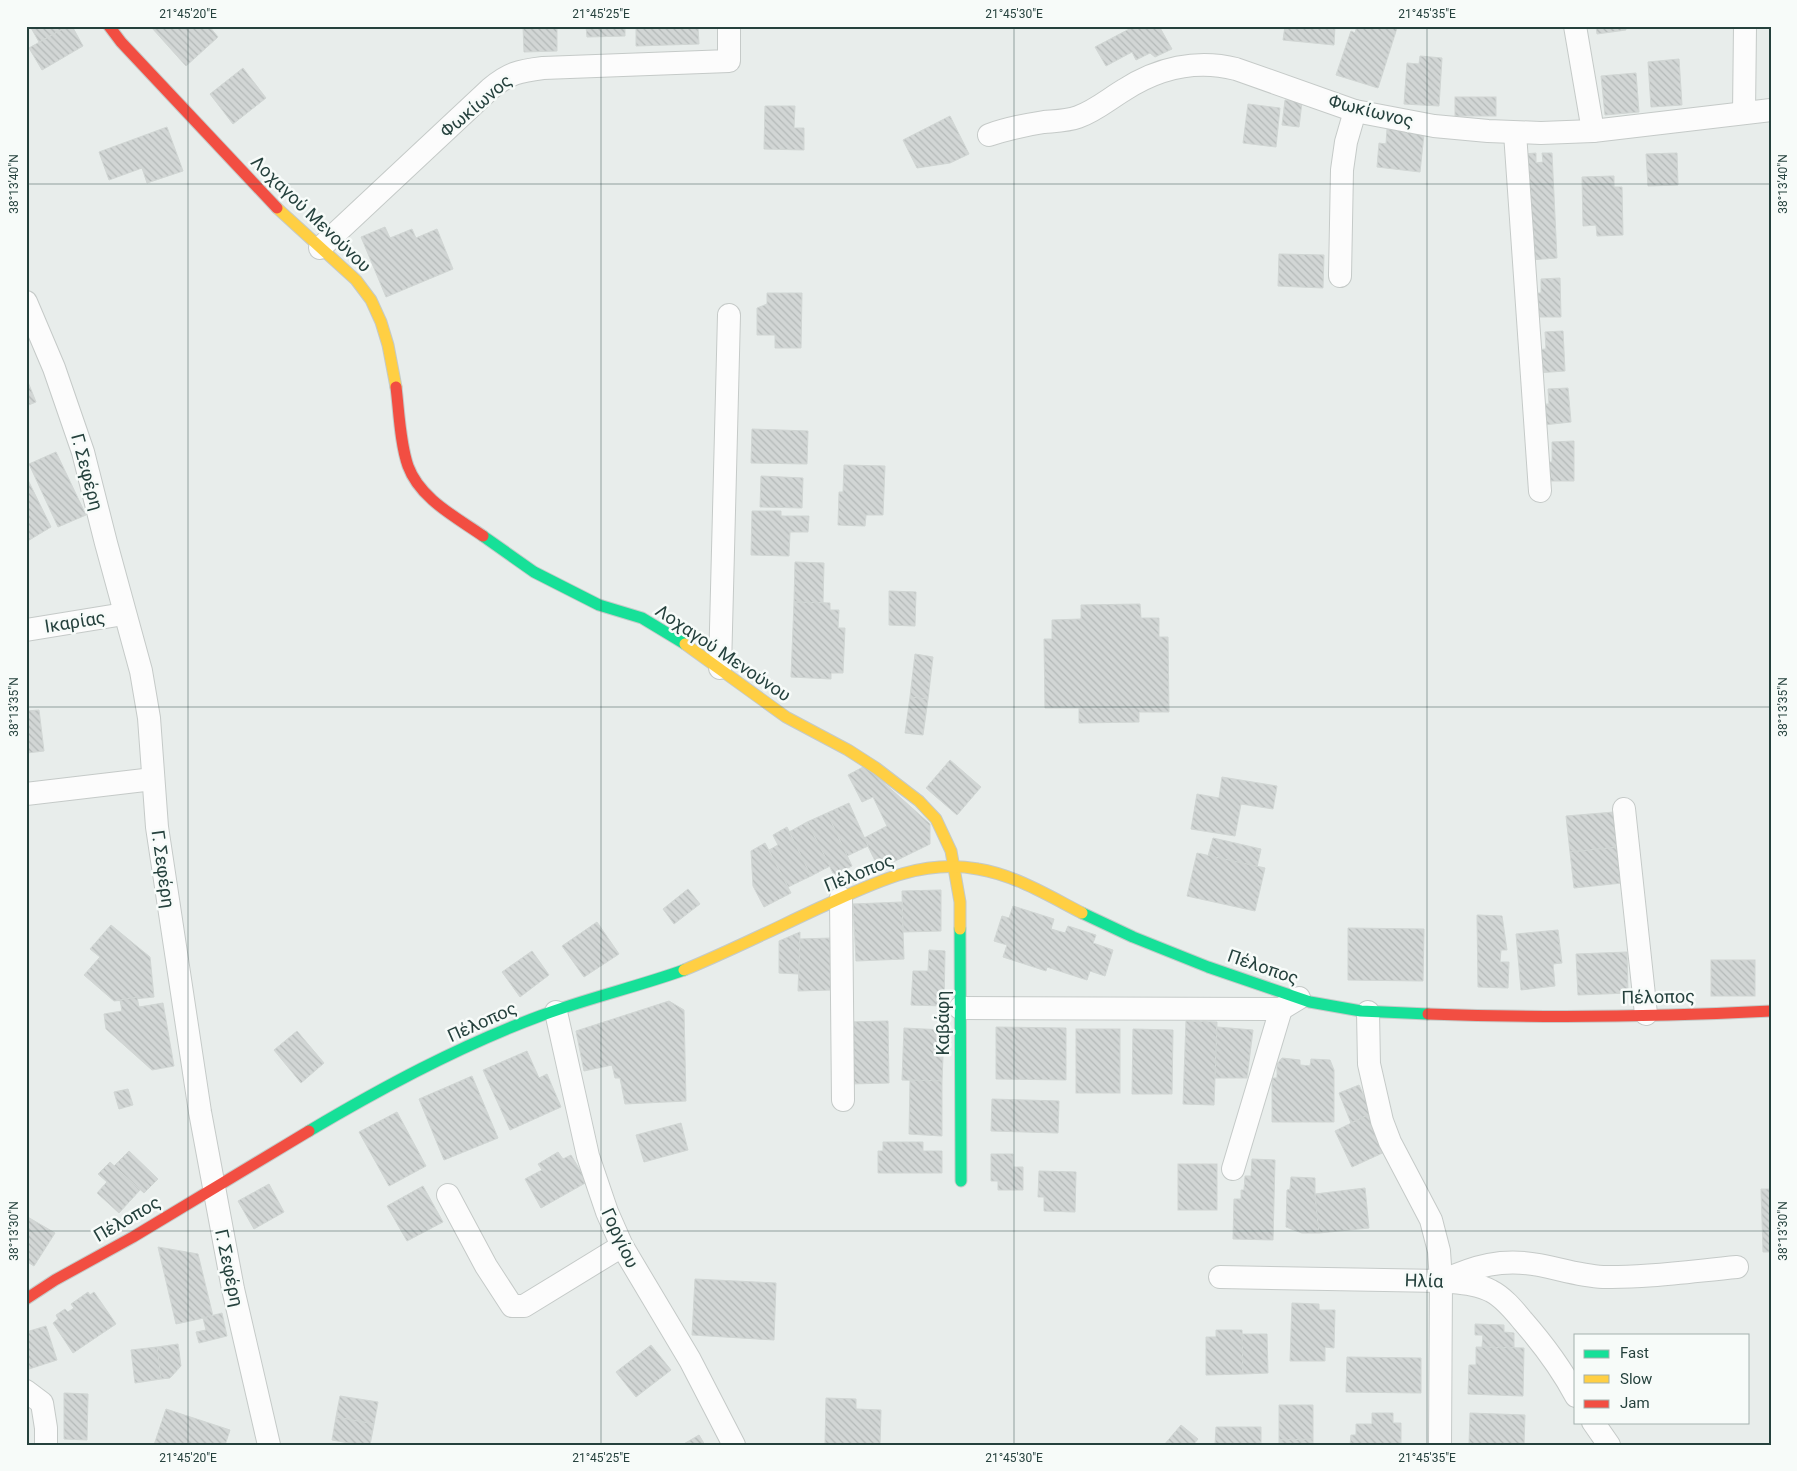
<svg xmlns="http://www.w3.org/2000/svg" width="1797" height="1471" font-family="Roboto,sans-serif">
	<style>
		.building { fill: url(#building-back-hatch); stroke: #d1d6d4 }
		.lines { fill: none; stroke-linecap: round; stroke-linejoin: round }
		.street-casing { stroke: #c5cac8; stroke-width: 24 }
		.fast-casing { stroke: #c4cac8; stroke-width: 13 }
		.slow-casing { stroke: #c4cac8; stroke-width: 13 }
		.jam-casing { stroke: #c4cac8; stroke-width: 13 }
		.street { stroke: #fcfcfc; stroke-width: 22 }
		.fast { stroke: #16e098; stroke-width: 11 }
		.slow { stroke: #ffcf43; stroke-width: 11 }
		.jam { stroke: #f24e42; stroke-width: 11 }
		.ticks { fill: none; stroke: #25413d; stroke-width: 1; stroke-opacity: 0.45 }
		.labels { text-anchor: middle; stroke-width: 5; stroke-linejoin: round; paint-order: stroke }
		.street-label { font-size: 18px; fill: #25413d; stroke: #f7fbf9 }
		.neatline { fill: none; stroke: #25413d; stroke-width: 2 }
		.ticks-label { font-size: 12px; text-anchor: middle; fill: #25413d }
	</style>
	<defs>
		<pattern id="building-back-hatch" width="6" height="6" patternUnits="userSpaceOnUse" patternTransform="scale(1.25)"><rect width="6" height="6" fill="#d2d6d5"/><path d="M-1 5l2 2M0 0l6 6M5-1l2 2" fill="none" stroke="#b4b9b8"/></pattern>
	</defs>
	<rect width="100%" height="100%" fill="#e8edeb"/>
	<g class="building">
		<path d="M30 26H68L39 42Z"/>
		<path d="M68 26H72L83 46 42 70 29 48Z"/>
		<path d="M154 26H209L218 37 186 66 152 28Z"/>
		<path d="M523 26H557V51L524 52Z"/>
		<path d="M586 26H625V36L587 37Z"/>
		<path d="M636 26H698L699 44 636 46Z"/>
		<path d="M1135 26H1159L1172 49 1155 57 1150 53 1136 60 1132 52 1106 66 1095 47Z"/>
		<path d="M1285 26H1335L1334 45 1283 40Z"/>
		<path d="M1357 26H1391L1397 28 1378 88 1336 75 1351 31 1355 33Z"/>
		<path d="M1596 26H1625L1626 30 1597 34Z"/>
		<path d="M1420 56 1442 58 1439 106 1404 104 1407 63 1419 64Z"/>
		<path d="M1679 59 1682 105 1651 107 1648 62Z"/>
		<path d="M243 68 266 98 233 124 210 94Z"/>
		<path d="M1636 73 1639 112 1605 115 1601 76Z"/>
		<rect x="1455" y="97" width="41" height="19"/>
		<path d="M1285 100 1302 102 1299 127 1282 125Z"/>
		<path d="M1248 104 1280 108 1276 147 1243 143Z"/>
		<path d="M765 106H795L794 128H804V150L764 149Z"/>
		<path d="M950 116 969 154 950 163 917 168 903 140Z"/>
		<path d="M167 127 183 171 147 183 142 168 109 180 99 152Z"/>
		<path d="M1387 129 1424 134 1420 172 1377 167 1379 143 1386 144Z"/>
		<path d="M1536 153V163L1543 162 1542 153H1552L1557 258 1529 260 1523 154Z"/>
		<path d="M1677 153 1678 185 1648 186 1646 154Z"/>
		<path d="M1614 176V187H1622L1623 235 1597 236 1596 225 1583 226 1582 177Z"/>
		<path d="M385 227 390 238 412 229 416 238 437 229 453 269 386 297 361 237Z"/>
		<path d="M1279 254 1324 255 1323 288 1278 286Z"/>
		<path d="M1560 278 1561 317H1534V293H1541V279Z"/>
		<path d="M767 293H802L801 348H775V335H757V308L767 304Z"/>
		<path d="M1563 331 1565 371 1536 373 1535 350 1546 349 1545 332Z"/>
		<path d="M26 377 36 402 26 406Z"/>
		<path d="M1568 388 1571 422 1543 425 1542 404H1549L1548 389Z"/>
		<path d="M752 429 808 431 807 464 751 463Z"/>
		<path d="M1574 441V481H1545V462H1552V442Z"/>
		<path d="M56 452 86 515 58 527 29 464Z"/>
		<path d="M844 465 885 466 883 515H866L865 526 838 525 839 492H843Z"/>
		<path d="M761 476 803 478 802 508 760 507Z"/>
		<path d="M27 478 51 527 26 542V479Z"/>
		<path d="M752 511H781V516H809L808 532H790L789 556 751 555Z"/>
		<path d="M795 562 824 563 823 603 794 602Z"/>
		<path d="M889 591 916 592 915 626 889 625Z"/>
		<path d="M794 602 830 603V610H839L838 628H845L843 673H831V679L791 677Z"/>
		<path d="M1140 604 1141 618H1159V637H1168L1169 712H1139V722L1079 723V708H1045L1044 639H1052V620L1081 619V605Z"/>
		<path d="M915 654 933 657 928 699 910 697Z"/>
		<path d="M910 697 928 699 923 735 905 733Z"/>
		<path d="M39 710 44 751 27 753 26 711Z"/>
		<path d="M950 760 981 787 957 815 926 788Z"/>
		<path d="M865 766 930 824V844L879 869 864 838 887 826 873 797 862 802 848 775Z"/>
		<path d="M1222 777 1277 786 1273 809 1241 804 1235 836 1191 829 1197 794 1219 798Z"/>
		<path d="M849 803 868 846 847 856 827 813Z"/>
		<path d="M1614 812 1618 847 1570 852 1566 816Z"/>
		<path d="M827 813 852 866 834 875 807 822Z"/>
		<path d="M807 822 830 866 811 876 789 832Z"/>
		<path d="M787 827 811 876 788 887 769 850 778 845 773 835Z"/>
		<path d="M1213 838 1261 849 1257 867 1208 856Z"/>
		<path d="M765 843 791 893 764 907 753 886 751 851Z"/>
		<path d="M1618 847 1622 883 1574 888 1570 852Z"/>
		<path d="M1197 853 1265 868 1255 911 1187 896Z"/>
		<path d="M688 889 700 904 674 924 663 909Z"/>
		<path d="M941 890V931L903 932 902 891Z"/>
		<path d="M902 902 904 959 856 961 853 904Z"/>
		<path d="M1013 906 1054 919 1051 929 1065 933 1068 926 1096 935 1093 943 1113 950 1105 976 1090 971 1087 980 1047 967 1046 971 1003 957 1007 945 994 941 1002 916 1009 918Z"/>
		<path d="M1477 915 1502 916 1507 950H1501L1500 962H1509L1508 988 1478 987Z"/>
		<path d="M597 922 619 954 584 977 562 946Z"/>
		<path d="M111 925 150 957 154 997 114 1001 84 975 100 957 90 949Z"/>
		<path d="M1348 928 1424 929 1423 981 1348 980Z"/>
		<path d="M1558 930 1562 963 1553 964 1555 986 1521 990 1516 934Z"/>
		<path d="M800 932 799 974 779 973V941Z"/>
		<path d="M831 938V990L798 991 800 939Z"/>
		<path d="M929 950 945 951 944 1006 911 1005 913 971H928Z"/>
		<path d="M532 951 549 975 520 997 502 972Z"/>
		<path d="M1627 952 1628 993 1578 995 1576 954Z"/>
		<rect x="1711" y="960" width="44" height="36"/>
		<path d="M137 997 139 1007 163 1003 174 1066 152 1070 106 1029 104 1014 122 1011 120 1000Z"/>
		<path d="M669 1001 684 1010 686 1101 625 1104 620 1078H615L612 1065 584 1071 576 1031Z"/>
		<path d="M888 1021 889 1083 850 1084 849 1022Z"/>
		<path d="M1186 1021 1217 1022 1214 1105 1183 1104Z"/>
		<path d="M996 1027 1066 1028V1080L996 1079Z"/>
		<path d="M1217 1027 1253 1030 1247 1078H1215Z"/>
		<path d="M904 1028 944 1030 942 1081 902 1080Z"/>
		<rect x="1076" y="1029" width="44" height="64"/>
		<path d="M1133 1029 1173 1030 1172 1094H1132Z"/>
		<path d="M297 1031 324 1063 301 1083 274 1050Z"/>
		<path d="M527 1051 539 1078 547 1074 561 1107 510 1130 483 1070Z"/>
		<path d="M1282 1058 1300 1060V1065L1310 1066 1311 1059 1330 1060 1334 1070V1122H1272V1078H1277V1064Z"/>
		<path d="M472 1076 498 1138 444 1160 419 1099Z"/>
		<path d="M910 1080 942 1081V1136L909 1134Z"/>
		<path d="M1359 1085 1372 1113 1351 1123 1339 1093Z"/>
		<path d="M128 1089 133 1105 119 1109 114 1092Z"/>
		<path d="M992 1099 1059 1101 1058 1133 991 1131Z"/>
		<path d="M397 1112 426 1166 389 1186 359 1132Z"/>
		<path d="M1372 1113 1389 1150 1352 1167 1335 1131Z"/>
		<path d="M681 1123 688 1150 644 1162 636 1135Z"/>
		<path d="M883 1142H923V1151H942V1173H878V1151H883Z"/>
		<path d="M129 1151 158 1179 144 1193 114 1166Z"/>
		<path d="M558 1152 563 1159 571 1155 587 1182 541 1208 525 1179 542 1170 538 1164Z"/>
		<path d="M991 1154H1013V1167H1023V1190H998V1181H991Z"/>
		<path d="M1252 1159 1275 1160 1273 1240 1233 1239 1234 1199H1241V1190H1244L1245 1176H1251Z"/>
		<path d="M110 1162 140 1190 119 1213 97 1193 107 1182 98 1174Z"/>
		<rect x="1178" y="1164" width="39" height="46"/>
		<path d="M1039 1171 1076 1172 1075 1212 1044 1211V1197H1038Z"/>
		<path d="M1291 1177 1315 1178V1194L1319 1233H1302L1286 1227 1287 1190 1290 1189Z"/>
		<path d="M269 1184 284 1212 254 1229 238 1201Z"/>
		<path d="M423 1186 443 1222 407 1241 387 1206Z"/>
		<path d="M1365 1188 1369 1228 1319 1233 1315 1194Z"/>
		<path d="M1761 1189H1771V1252H1763Z"/>
		<path d="M26 1216 55 1233 34 1266 26 1261Z"/>
		<path d="M158 1247 198 1254 213 1316 176 1324Z"/>
		<path d="M695 1279 776 1283 774 1340 692 1335Z"/>
		<path d="M88 1292 90 1295 94 1292 116 1324 73 1353 53 1323 58 1319 56 1315 65 1309 68 1312 74 1308 71 1304Z"/>
		<path d="M1292 1303 1319 1304V1310H1335L1334 1348 1325 1347V1361H1290Z"/>
		<path d="M222 1313 227 1336 199 1343 196 1332 206 1330 203 1318Z"/>
		<path d="M1475 1324 1504 1325V1332L1514 1333V1348L1482 1347 1483 1335H1475Z"/>
		<path d="M46 1326 57 1360 26 1370V1332Z"/>
		<path d="M1216 1330H1242L1243 1374 1206 1375V1337H1216Z"/>
		<path d="M1242 1334H1267L1268 1373 1243 1374Z"/>
		<path d="M178 1344 181 1366 170 1378 161 1379 157 1347Z"/>
		<path d="M651 1345 671 1370 636 1397 616 1372Z"/>
		<path d="M157 1347 161 1379 135 1383 131 1350Z"/>
		<path d="M1476 1347 1524 1348 1523 1396 1468 1394 1469 1365H1476Z"/>
		<path d="M1347 1357 1421 1358V1393L1346 1392Z"/>
		<path d="M64 1393 88 1394 87 1440 64 1439Z"/>
		<path d="M340 1396 378 1402 374 1424 336 1417Z"/>
		<path d="M826 1398 856 1399V1409L881 1410 880 1445H825Z"/>
		<path d="M1279 1405H1313V1439L1279 1440Z"/>
		<path d="M166 1409 230 1430 225 1445H154Z"/>
		<path d="M1372 1413H1393V1423H1401V1445H1350L1351 1435H1356V1424H1372Z"/>
		<path d="M1470 1413 1525 1415 1524 1445H1469Z"/>
		<path d="M336 1417 374 1424 370 1445H360L332 1440Z"/>
		<path d="M1181 1425 1198 1439 1193 1445H1164Z"/>
		<path d="M1216 1427H1261V1445H1215Z"/>
		<path d="M699 1435 705 1445H682Z"/>
		<path d="M1313 1439V1445H1279V1440Z"/>
	</g>
	<g class="lines">
		<defs>
			<g id="street">
				<path d="M1575 26 1593 131"/>
				<path d="M1744 113 1745 26"/>
				<path d="M1515 133 1540 491"/>
				<path d="M989 135C1006 129 1025 125 1044 122 1055 121 1067 121 1078 117 1095 111 1109 99 1124 90 1158 68 1197 59 1236 69L1355 111 1434 126 1488 131 1541 133 1593 131 1771 110"/>
				<path d="M320 248 490 89C509 73 519 71 543 68L729 61V26"/>
				<path d="M1340 276 1342 170 1346 142 1355 111"/>
				<path d="M26 302 54 368 83 452 106 543 141 671 149 718 157 827 200 1112 233 1289 269 1445"/>
				<path d="M26 630 124 614"/>
				<path d="M720 668 729 315"/>
				<path d="M26 794 153 779"/>
				<path d="M1624 809 1646 1014"/>
				<path d="M841 898 843 1100"/>
				<path d="M960 1008 1281 1009 1299 998"/>
				<path d="M556 1012 588 1156 607 1212 622 1246 690 1360 734 1445"/>
				<path d="M1368 1012 1369 1064 1382 1121 1390 1142 1431 1220 1439 1251 1441 1281 1440 1445"/>
				<path d="M1233 1169 1281 1009"/>
				<path d="M448 1195 486 1266 512 1306H524L622 1246"/>
				<path d="M1220 1277 1441 1281C1458 1283 1476 1283 1491 1291 1503 1297 1513 1309 1522 1320 1543 1344 1561 1368 1576 1396"/>
				<path d="M1442 1281C1475 1266 1502 1258 1539 1265 1560 1269 1581 1276 1603 1277 1647 1278 1693 1271 1737 1267"/>
				<path d="M26 1391 42 1403 46 1428V1445"/>
				<path d="M1593 1422 1609 1445"/>
			</g>
			<g id="fast">
				<path d="M483 536 534 572 599 605 642 618 685 644"/>
				<path d="M1082 913 1133 937 1208 967 1310 1002 1361 1011 1428 1014"/>
				<path d="M960 929 961 1181"/>
				<path d="M309 1131C383 1087 459 1046 540 1016 587 998 637 987 684 970"/>
			</g>
			<g id="slow">
				<path d="M277 208 356 280 371 300 381 322 388 345 396 387"/>
				<path d="M685 644 786 717 848 750 876 768 919 801 936 819 951 851 960 902V929"/>
				<path d="M684 970C730 951 774 929 819 908 870 885 920 858 978 869 1015 875 1049 896 1082 913"/>
			</g>
			<g id="jam">
				<path d="M109 26 121 42 277 208"/>
				<path d="M396 387C399 411 400 443 408 466 420 499 456 517 483 536"/>
				<path d="M1428 1014C1542 1018 1657 1017 1771 1011"/>
				<path d="M26 1299 55 1280 133 1237 309 1131"/>
			</g>
		</defs>
		<use href="#street" class="street-casing"/>
		<use href="#fast" class="fast-casing"/>
		<use href="#slow" class="slow-casing"/>
		<use href="#jam" class="jam-casing"/>
		<use href="#street" class="street"/>
		<use href="#fast" class="fast"/>
		<use href="#slow" class="slow"/>
		<use href="#jam" class="jam"/>
	</g>
	<path class="ticks" d="M188 26V1445M601 26V1445M1014 26V1445M1427 26V1445M26 184H1771M26 707H1771M26 1231H1771"/>
	<g class="labels">
		<g class="street-label">
			<text transform="translate(476 106) rotate(-40)" y="6">Φωκίωνος</text>
			<text transform="translate(1371 111) rotate(14)" y="6">Φωκίωνος</text>
			<text transform="translate(311 214) rotate(44)" y="6">Λοχαγού Μενούνου</text>
			<text transform="translate(87 472) rotate(75)" y="6">Γ. Σεφέρη</text>
			<text transform="translate(75 622) rotate(-9)" y="6">Ικαρίας</text>
			<text transform="translate(723 653) rotate(34)" y="6">Λοχαγού Μενούνου</text>
			<text transform="translate(163 869) rotate(82)" y="6">Γ. Σεφέρη</text>
			<text transform="translate(859 873) rotate(-22)" y="6">Πέλοπος</text>
			<text transform="translate(1263 967) rotate(19)" y="6">Πέλοπος</text>
			<text transform="translate(1658 997) rotate(-1)" y="6">Πέλοπος</text>
			<text transform="translate(482 1022) rotate(-24)" y="6">Πέλοπος</text>
			<text transform="translate(943 1023) rotate(-90)" y="6">Καβάφη</text>
			<text transform="translate(127 1219) rotate(-30)" y="6">Πέλοπος</text>
			<text transform="translate(620 1238) rotate(65)" y="6">Γοργίου</text>
			<text transform="translate(229 1268) rotate(78)" y="6">Γ. Σεφέρη</text>
			<text transform="translate(1424 1281) rotate(2)" y="6">Ηλία</text>
		</g>
	</g>
	<rect width="1797" height="1471" fill="none" stroke="#f7fbf9" stroke-width="55"/>
	<rect x="1574" y="1334" width="175" height="90" fill="#f7fbf9" stroke="#a3b1ae"/>
	<rect x="1584" y="1350" width="25" height="8" fill="#16e098" stroke="#a3b1ae"/>
	<text x="1620" y="1358" font-size="15" fill="#25413d">Fast</text>
	<rect x="1584" y="1375" width="25" height="8" fill="#ffcf43" stroke="#a3b1ae"/>
	<text x="1620" y="1384" font-size="15" fill="#25413d">Slow</text>
	<rect x="1584" y="1400" width="25" height="8" fill="#f24e42" stroke="#a3b1ae"/>
	<text x="1620" y="1408" font-size="15" fill="#25413d">Jam</text>
	<rect x="28" y="28" width="1742" height="1416" class="neatline"/>
	<g class="ticks-label">
		<text x="188" y="18">21°45'20"E</text>
		<text x="601" y="18">21°45'25"E</text>
		<text x="1014" y="18">21°45'30"E</text>
		<text x="1427" y="18">21°45'35"E</text>
		<text transform="translate(14 184) rotate(-90)" y="4">38°13'40"N</text>
		<text transform="translate(1783 184) rotate(-90)" y="4">38°13'40"N</text>
		<text transform="translate(14 707) rotate(-90)" y="4">38°13'35"N</text>
		<text transform="translate(1783 707) rotate(-90)" y="4">38°13'35"N</text>
		<text transform="translate(14 1231) rotate(-90)" y="4">38°13'30"N</text>
		<text transform="translate(1783 1231) rotate(-90)" y="4">38°13'30"N</text>
		<text x="188" y="1462">21°45'20"E</text>
		<text x="601" y="1462">21°45'25"E</text>
		<text x="1014" y="1462">21°45'30"E</text>
		<text x="1427" y="1462">21°45'35"E</text>
	</g>
</svg>
